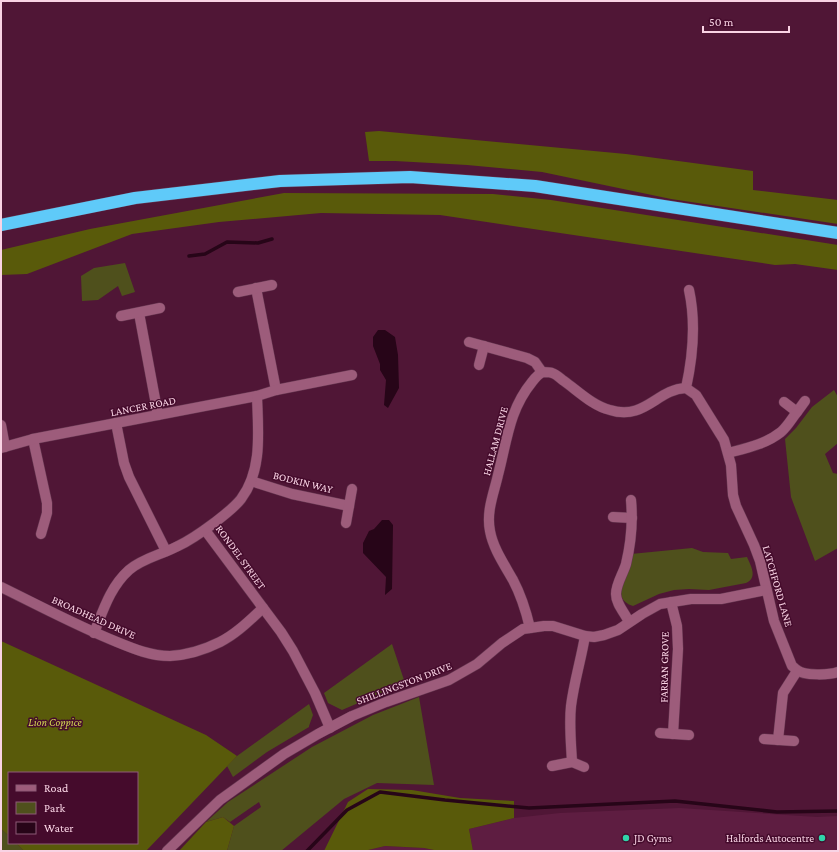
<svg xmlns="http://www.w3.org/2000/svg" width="839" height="852" font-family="'Crimson Pro',serif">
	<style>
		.built { fill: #5e1d41 }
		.green { fill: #4f501c }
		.forest { fill: #595a0a }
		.water { fill: #270518 }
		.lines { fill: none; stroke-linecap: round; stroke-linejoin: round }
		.stream { stroke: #270518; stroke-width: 3.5 }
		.minor-casing { stroke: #663751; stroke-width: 11 }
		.highway-casing { stroke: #663751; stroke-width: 13 }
		.minor { stroke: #9d5c7b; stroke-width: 10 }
		.highway { stroke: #5fcaf9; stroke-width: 12 }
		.poi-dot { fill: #30d4a9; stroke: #450b2c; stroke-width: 1.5 }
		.labels { text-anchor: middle; stroke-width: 3; stroke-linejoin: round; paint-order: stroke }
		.street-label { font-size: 11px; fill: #f9d3e4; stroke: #450b2c }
		.park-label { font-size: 11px; font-style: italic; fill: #d1d452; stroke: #450b2c }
		.poi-label { font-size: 11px; fill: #f9d3e4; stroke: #450b2c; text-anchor: start }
	</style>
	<rect width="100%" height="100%" fill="#501636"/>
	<g class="built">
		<path d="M680 808 817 817 838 816V851H473L469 829 514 818 560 813Z"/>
		<path d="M385 846 424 848 439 851H364Z"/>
	</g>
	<g class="green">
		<path d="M125 263 135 292 122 296 118 286 98 300 82 301 81 276 94 268Z"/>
		<path d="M834 390 838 397V443L825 454 833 473 838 474V548L815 561 791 497 785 439 796 428 812 407Z"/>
		<path d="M692 548 703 552 728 553 731 559 747 557C751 566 758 578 746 583L709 590 689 589 674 590 659 594 633 606C609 599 626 569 631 554Z"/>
		<path d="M392 644 405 683 342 710 328 703 324 693Z"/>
		<path d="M419 697 434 785 377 783 344 799 281 851H227L234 826 261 807 259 802 230 822 223 817 206 822 228 802 312 747 373 715Z"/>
		<path d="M309 704 313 715 309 726V727L267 752 233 777 227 766 237 756Z"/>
		<path d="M1 829 9 836V843H16L24 851H1Z"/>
	</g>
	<g class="forest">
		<path d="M379 131 626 154 753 171V190L838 200V224L671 199 542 172 467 165 395 161H369L365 132Z"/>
		<path d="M284 193 493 194 551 200 838 245V270L795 264 775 265 440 215 321 213 219 222 132 234 27 274 1 275V250L90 229Z"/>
		<path d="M1 641 206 735 237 756 146 851H24L16 843H137V773H9V836L1 829Z"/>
		<path d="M368 789 412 790 460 798 514 801V818L469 829 473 851H439L424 848 385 846 364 851H324L348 802Z"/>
		<path d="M223 817 234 826 227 851H179L206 822Z"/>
	</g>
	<g class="water">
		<path d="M378 330H385L395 337 398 355 399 388 388 408 384 405 386 380 380 370V364L373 346V337Z"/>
		<path d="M382 520H389L393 525 392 589 385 595 386 577 363 553V543L369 531 374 529Z"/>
	</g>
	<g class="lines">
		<g class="stream">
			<path d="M189 256 205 254 227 242 258 243 272 239"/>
			<path d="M307 851 347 810 380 792 445 800 529 808 675 801 777 812 838 811"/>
		</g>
		<defs>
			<g id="minor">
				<path d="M256 288 276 390"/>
				<path d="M689 290C696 322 693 356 686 388L696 395 724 440 731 465 733 495 736 506 754 545 760 561 774 621 792 666C794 667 795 669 797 670 804 676 830 675 838 672"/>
				<path d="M238 292 272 285"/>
				<path d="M139 313 158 415"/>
				<path d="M121 316 160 308"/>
				<path d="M469 342 527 358 535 362 542 372"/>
				<path d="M479 365 484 346"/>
				<path d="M784 402 797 412 805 401"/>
				<path d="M116 423 124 463 129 477 166 551"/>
				<path d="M1 425 5 447"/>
				<path d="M33 439 47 503V513L41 534"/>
				<path d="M1 448 33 439 257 396 276 390 352 375"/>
				<path d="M728 453C747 448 766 444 781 432 788 426 792 418 797 412"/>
				<path d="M251 481 292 494 349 506"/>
				<path d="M613 517 632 518"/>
				<path d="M346 523 352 489"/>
				<path d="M205 530 281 632 293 651 315 693 330 728"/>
				<path d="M1 587C40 606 77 626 117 642 134 649 151 656 170 656 187 655 204 650 220 642 236 634 249 621 263 608"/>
				<path d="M671 602 677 626 678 649 673 734"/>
				<path d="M629 622C625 613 616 604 616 594 616 584 623 574 626 564 631 543 633 522 631 500"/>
				<path d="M530 628C526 611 521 595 513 580 504 564 493 548 490 531 486 511 494 493 498 475 507 441 509 410 532 382 535 378 538 374 543 372 545 372 550 372 552 373 556 374 561 379 564 381 578 391 593 406 610 410 645 421 657 389 686 388"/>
				<path d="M94 633C103 611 110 587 129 570 143 558 161 555 178 546 191 540 202 532 214 523 223 516 234 508 241 499 263 470 258 430 257 396"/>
				<path d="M660 733 689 735"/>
				<path d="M764 739 794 741"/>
				<path d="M778 740 783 693 797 671"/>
				<path d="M572 762C571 743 569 724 571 706 574 682 581 660 585 636"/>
				<path d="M552 766 572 762 584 767"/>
				<path d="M167 851 220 800 284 754 318 734 352 716 386 702 449 680 477 664 502 643 523 629 544 626H553L585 636 594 637 604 635 618 630 642 614 660 604 691 599H721L766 590"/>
			</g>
			<path id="highway" d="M1 225 135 198 280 181 410 177 535 186 838 233"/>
		</defs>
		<use href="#minor" class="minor-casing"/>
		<use href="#highway" class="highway-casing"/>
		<use href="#minor" class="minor"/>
		<use href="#highway" class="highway"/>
	</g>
	<g class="poi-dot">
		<circle cx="626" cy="838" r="4"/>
		<circle cx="822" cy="838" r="4"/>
	</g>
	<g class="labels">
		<g class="street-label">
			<text transform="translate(143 406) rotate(-11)" y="4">LANCER ROAD</text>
			<text transform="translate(495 441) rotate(-75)" y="4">HALLAM DRIVE</text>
			<text transform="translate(303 482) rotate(14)" y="4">BODKIN WAY</text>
			<text transform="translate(241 557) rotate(54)" y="4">RONDEL STREET</text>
			<text transform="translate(778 586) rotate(74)" y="4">LATCHFORD LANE</text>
			<text transform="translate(94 617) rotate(24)" y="4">BROADHEAD DRIVE</text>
			<text transform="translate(664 667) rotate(-89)" y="4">FARRAN GROVE</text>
			<text transform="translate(404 683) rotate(-21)" y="4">SHILLINGSTON DRIVE</text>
		</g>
		<g class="park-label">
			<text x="55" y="726">Lion Coppice</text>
		</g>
		<g class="poi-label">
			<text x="634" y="842">JD Gyms</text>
			<text x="814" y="842" text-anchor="end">Halfords Autocentre</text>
		</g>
	</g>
	<rect width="839" height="852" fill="none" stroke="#f9d3e4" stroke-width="4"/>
	<rect x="8" y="772" width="130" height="72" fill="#450b2c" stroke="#8d5b76"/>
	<rect x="16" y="785" width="20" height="6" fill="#9d5c7b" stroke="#8d5b76"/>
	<text x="44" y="792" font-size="12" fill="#f9d3e4">Road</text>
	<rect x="16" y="802" width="20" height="12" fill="#4f501c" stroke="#8d5b76"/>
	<text x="44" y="812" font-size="12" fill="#f9d3e4">Park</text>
	<rect x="16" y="822" width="20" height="12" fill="#270518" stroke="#8d5b76"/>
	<text x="44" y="832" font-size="12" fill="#f9d3e4">Water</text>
	<path d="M703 26v6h86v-6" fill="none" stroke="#f9d3e4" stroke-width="2"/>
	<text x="709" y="26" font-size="12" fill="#f9d3e4" stroke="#450b2c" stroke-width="3" paint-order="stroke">50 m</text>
</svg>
